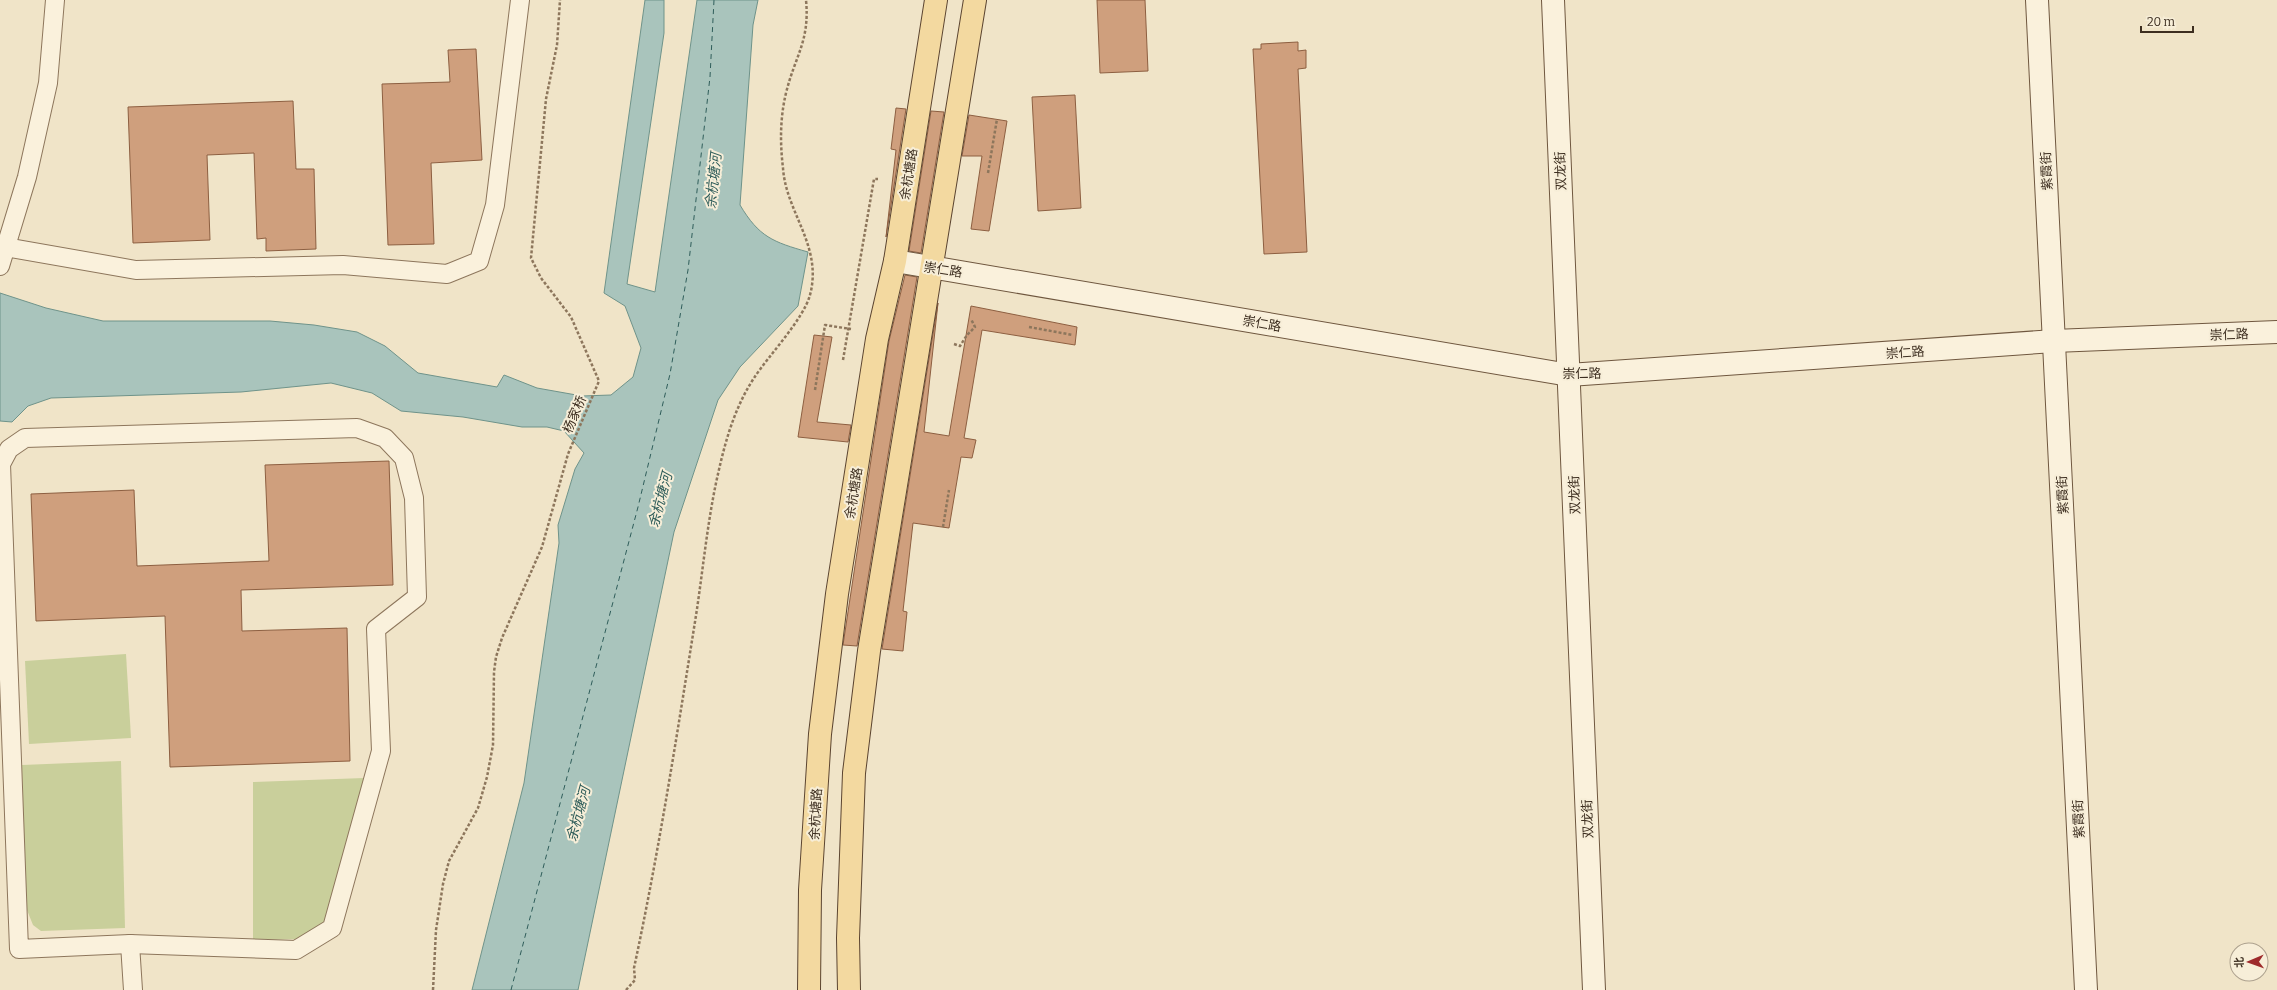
<svg xmlns="http://www.w3.org/2000/svg" width="2277" height="990" font-family="Bitter,'Noto Sans SC',serif">
	<style>
		.green { fill: #c9cf9b }
		.water { fill: #a9c4bc; stroke: #6f938a }
		.lines { fill: none; stroke-linecap: round; stroke-linejoin: round }
		.ferry { stroke: #2f5d5a; stroke-width: 1; stroke-dasharray: 5 4; stroke-linecap: butt }
		.building { fill: #cf9f7d; stroke: #8d5f41 }
		.street-casing { stroke: #8d765c; stroke-width: 20 }
		.secondary-casing { stroke: #6f573f; stroke-width: 24 }
		.primary-casing { stroke: #5b4430; stroke-width: 24 }
		.path { stroke: #8d765c; stroke-width: 2.5; stroke-dasharray: 3 2; stroke-linecap: butt }
		.street { stroke: #faf1dc; stroke-width: 18 }
		.secondary { stroke: #faf1dc; stroke-width: 22 }
		.primary { stroke: #f3d9a0; stroke-width: 22 }
		.labels { text-anchor: middle; stroke-width: 4; stroke-linejoin: round; paint-order: stroke }
		.street-label { font-size: 13px; fill: #3d2e20; stroke: #f7eed8 }
		.water-label { font-size: 14px; font-style: italic; fill: #2f5d5a; stroke: #f7eed8 }
	</style>
	<rect width="100%" height="100%" fill="#f0e4c8"/>
	<g class="green">
		<path d="M126 654 131 738 29 744 25 661Z"/>
		<path d="M121 761 125 928 41 931 33 925 25 905 22 765Z"/>
		<path d="M364 778 327 919 314 933 300 939 253 940V782Z"/>
	</g>
	<path class="water" d="M645 0H664V33L627 284 655 292 697 0H758L753 25 740 205C759 237 773 242 808 252L798 306 740 367 718 400 674 532 578 990H472L524 783 559 543 558 525 575 469 584 453 564 431 547 427H522L463 417 401 411 372 393 331 383 241 392 51 398 28 406 12 422 0 421V293L46 308 103 321H270L314 325 357 332 385 346 418 373 497 387 504 375 537 388 582 396 611 395 633 377 641 348 625 306 604 293Z"/>
	<g class="lines">
		<path class="ferry" d="M511 990 638 507 670 374 688 270 710 77 714 0"/>
	</g>
	<g class="building">
		<path d="M1097 0H1145L1148 71 1100 73Z"/>
		<path d="M1298 42V51L1306 50V68L1298 69 1307 252 1264 254 1253 49H1261V44Z"/>
		<path d="M476 49 482 160 431 163 434 244 388 245 382 84 450 82 448 50Z"/>
		<path d="M1075 95 1081 208 1038 211 1032 97Z"/>
		<path d="M293 101 296 169H314L316 249 266 251V238L257 239 254 153 207 155 210 240 133 243 128 107Z"/>
		<path d="M896 108 906 109 886 237 896 150 891 149Z"/>
		<path d="M931 111 944 112 921 253 909 251Z"/>
		<path d="M969 115 1007 121 989 231 971 229 982 156H962Z"/>
		<path d="M905 275 917 277 857 646 843 645 889 341Z"/>
		<path d="M938 303 924 432 949 436 971 306 1077 327 1075 345 982 330 964 438 976 440 972 458 961 457 949 528 913 523 903 611 907 612 903 651 882 649Z"/>
		<path d="M814 335 832 337 817 422 851 425 848 442 798 437Z"/>
		<path d="M389 461 393 585 241 590 242 631 347 628 350 761 170 767 165 616 36 621 31 494 134 490 137 566 269 561 265 465Z"/>
	</g>
	<g class="lines">
		<defs>
			<g id="street">
				<path d="M0 246 136 270 343 265 447 274 479 261 495 205 520 0"/>
				<path d="M0 266 27 177 48 83 55 0"/>
				<path d="M357 428 385 438 404 458 414 498 417 597 376 629 381 751 332 928 296 950 130 944 19 949 1 464 9 449 25 438Z"/>
				<path d="M130 944 133 990"/>
			</g>
			<g id="secondary">
				<path d="M1553 0 1594 990"/>
				<path d="M2037 0 2086 990"/>
				<path d="M895 261 1569 375 2054 341 2277 332"/>
			</g>
			<g id="primary">
				<path d="M809 990 810 890 820 734 837 594 877 339 895 261 936 0"/>
				<path d="M849 990 848 938 854 773 869 651 975 0"/>
			</g>
		</defs>
		<use href="#street" class="street-casing"/>
		<use href="#secondary" class="secondary-casing"/>
		<use href="#primary" class="primary-casing"/>
		<g class="path">
			<path d="M988 173 997 119"/>
			<path d="M1029 327 1073 335"/>
			<path d="M954 344 960 346 967 335 975 327 971 319"/>
			<path d="M843 360 874 179H878"/>
			<path d="M815 390 825 325 851 329"/>
			<path d="M943 527 949 490"/>
			<path d="M433 990 436 930 443 884 449 861 478 808 487 777 493 745 494 672 496 657 502 638 542 547 568 454 599 381 571 317 541 278 531 258 546 99 557 45 560 0"/>
			<path d="M626 990 635 980 634 968C658 856 676 741 694 628 702 580 706 531 716 483 724 446 733 410 754 378 769 355 803 320 810 295 823 246 786 213 783 168 780 143 780 118 786 93 795 56 810 41 806 0"/>
		</g>
		<use href="#street" class="street"/>
		<use href="#secondary" class="secondary"/>
		<use href="#primary" class="primary"/>
	</g>
	<g class="labels">
		<g class="street-label">
			<text transform="translate(1560 171) rotate(-92)" y="5">双龙街</text>
			<text transform="translate(2046 171) rotate(-93)" y="5">紫霞街</text>
			<text transform="translate(908 174) rotate(-81)" y="5">余杭塘路</text>
			<text transform="translate(943 269) rotate(9)" y="5">崇仁路</text>
			<text transform="translate(1262 323) rotate(10)" y="5">崇仁路</text>
			<text transform="translate(2229 334) rotate(-2)" y="5">崇仁路</text>
			<text transform="translate(1905 352) rotate(-4)" y="5">崇仁路</text>
			<text transform="translate(1582 373) rotate(-1)" y="5">崇仁路</text>
			<text transform="translate(574 414) rotate(-67)" y="5">杨家桥</text>
			<text transform="translate(853 493) rotate(-81)" y="5">余杭塘路</text>
			<text transform="translate(1574 495) rotate(-92)" y="5">双龙街</text>
			<text transform="translate(2062 495) rotate(-93)" y="5">紫霞街</text>
			<text transform="translate(815 814) rotate(-87)" y="5">余杭塘路</text>
			<text transform="translate(1587 819) rotate(-92)" y="5">双龙街</text>
			<text transform="translate(2078 819) rotate(-93)" y="5">紫霞街</text>
		</g>
		<g class="water-label">
			<text transform="translate(713 181) rotate(-84)" y="5">余杭塘河</text>
			<text transform="translate(660 500) rotate(-75)" y="5">余杭塘河</text>
			<text transform="translate(578 814) rotate(-75)" y="5">余杭塘河</text>
		</g>
	</g>
	<g transform="translate(2249 962) rotate(268)"><circle r="19" fill="#f7eed8" stroke="#ada18e"/>
	<path d="M0-3L7 15L0 10L-7 15Z" fill="#9e2a2b"/>
	<text y="-6" font-size="11" font-weight="bold" text-anchor="middle" fill="#3d2e20">北</text>
	</g>
	<path d="M2141 26v6h52v-6" fill="none" stroke="#3d2e20" stroke-width="2"/>
	<text x="2147" y="26" font-size="12" fill="#3d2e20" stroke="#f7eed8" stroke-width="3" paint-order="stroke">20 m</text>
</svg>
